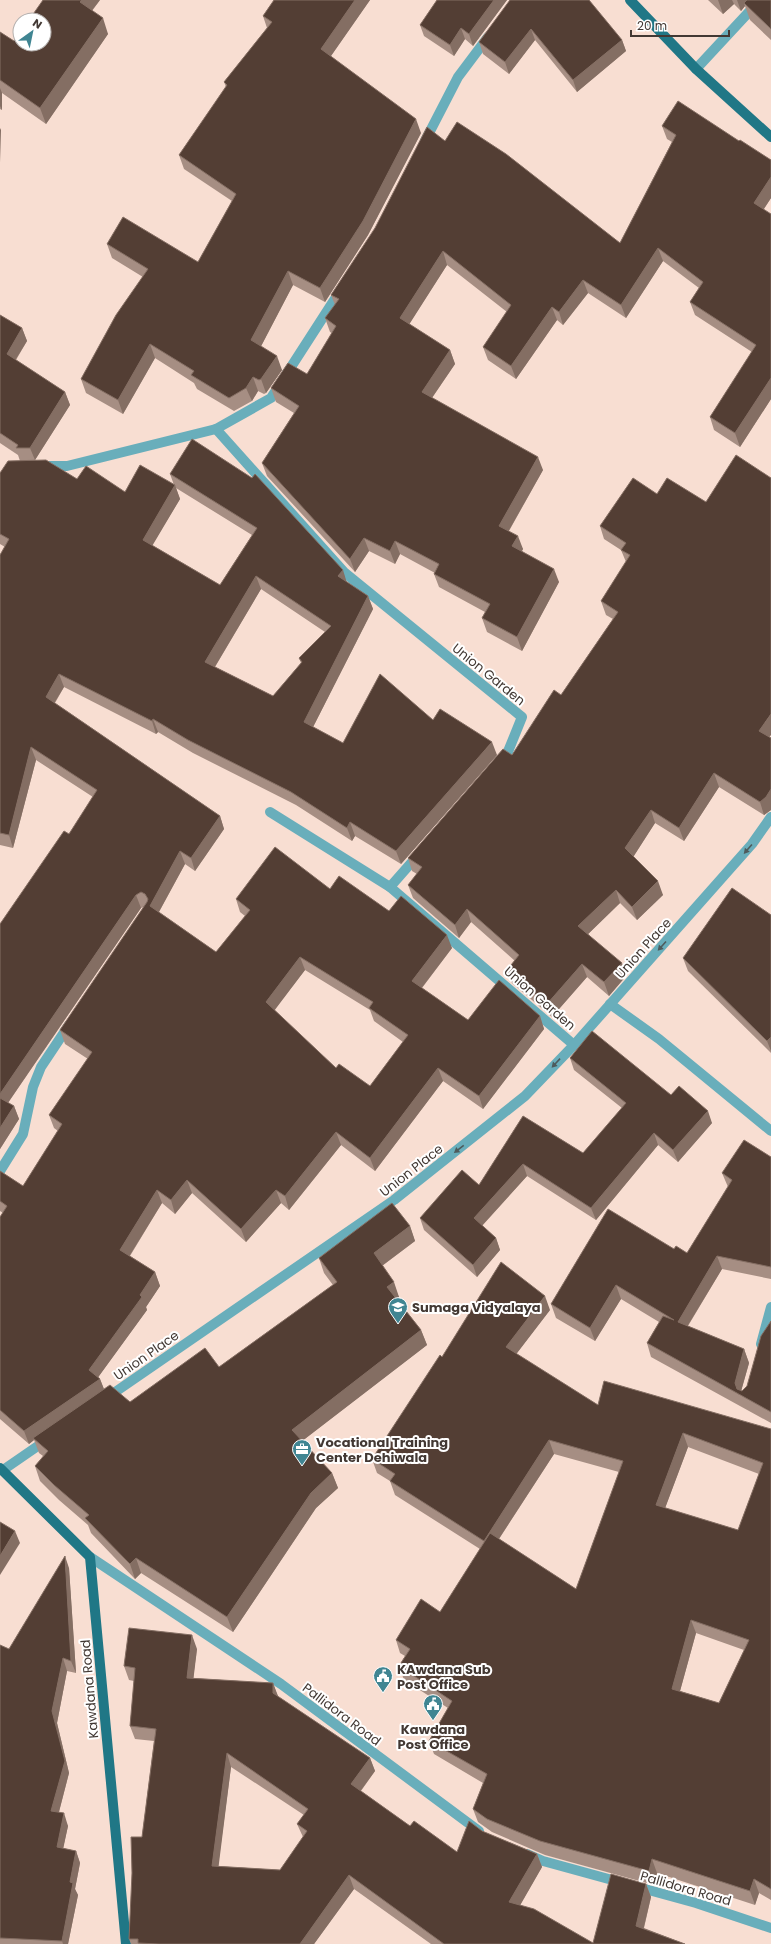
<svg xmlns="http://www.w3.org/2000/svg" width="771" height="1944" font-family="Poppins,sans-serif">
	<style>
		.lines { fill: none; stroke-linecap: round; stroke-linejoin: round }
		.minor { stroke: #69aebb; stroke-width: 10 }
		.tertiary { stroke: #69aebb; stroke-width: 10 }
		.primary { stroke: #207786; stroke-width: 10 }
		.wall { fill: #a68e83; fill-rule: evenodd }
		.shaded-wall { fill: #846e63 }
		.building { fill: #533e34; stroke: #846e63; fill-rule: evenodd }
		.oneway { fill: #4e5b5c }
		.labels { text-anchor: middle; stroke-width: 4; stroke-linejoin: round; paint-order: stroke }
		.street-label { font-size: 13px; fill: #423833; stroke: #fff }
		.poi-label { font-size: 13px; font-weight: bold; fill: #423833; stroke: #fff; text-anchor: start }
	</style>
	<rect width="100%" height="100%" fill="#f8ded2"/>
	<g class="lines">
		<g class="minor">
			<path d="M696 69 760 0"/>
			<path d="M425 141 458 77 488 37"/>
			<path d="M216 429 345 573 522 717 507 754 499 762"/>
			<path d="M44 466H67L216 429 271 398 340 291"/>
			<path d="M270 812 390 887"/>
			<path d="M419 854 390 887 574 1045"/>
			<path d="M610 1004 659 1039 771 1131"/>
			<path d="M0 1171 23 1134 33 1087 41 1067 69 1025"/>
			<path d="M761 1344 771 1307"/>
			<path d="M105 1399 394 1200 525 1096 574 1045 752 844 771 817"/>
			<path d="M3 1470 48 1439"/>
		</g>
		<g class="tertiary">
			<path d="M90 1557 281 1684 479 1831"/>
			<path d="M527 1854 543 1861 696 1903 771 1928"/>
		</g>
		<g class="primary">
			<path d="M630 0 696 69 771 137"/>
			<path d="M0 1468 90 1557 126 1944"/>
		</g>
	</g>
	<g class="wall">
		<path d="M100 0 92 11 108 34 46 124 2 93V110L0 109V32L14 41Z"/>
		<path d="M274 0H370L331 56 421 133 368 235 325 302 293 285 261 346 282 370 266 393 264 394 258 391 252 401 234 411 197 389 194 383 155 358 123 414 86 393 81 379 143 277 112 258 107 244 198 262 232 201 184 169 179 155 226 87 224 82 267 28 263 16Z"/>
		<path d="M437 0H507L473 46 465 39 454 56 424 36 420 25Z"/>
		<path d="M510 0 622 40 626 51 577 92 535 40 509 74 483 54 479 42Z"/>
		<path d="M708 0H771V40L750 20 745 6 741 11 734 4 723 14Z"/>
		<path d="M662 126 739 141 771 160V198L764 209 771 399 740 447 714 430 710 417 752 352 695 315 690 302 699 288 663 261 626 318 588 293 563 325 557 320 516 379 488 360 483 347 507 312 447 265 409 324 450 350 455 364 432 398 543 470 509 531 523 549 522 551 559 582 522 651 487 632 482 618 485 612 439 587 434 574 435 573 400 554 395 564 369 551 355 572 267 476 262 463 294 413 276 402 271 388 307 374 332 333 330 332 325 318 335 305 331 295 445 141 620 243 672 142 667 139Z"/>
		<path d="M0 315 22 328 27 341 16 360 65 392 70 405 35 460 77 479 125 492 174 485 170 474 347 582 368 596 373 609 313 727 343 743 433 720 497 755 401 864 355 836 352 841 296 805 193 753 158 732 156 734 64 687 55 703 220 816 224 829 195 871 185 864 159 912 216 952 245 916 240 912 236 899 330 889 389 911 452 948 422 988 468 1020 540 1016 544 1029 483 1109 443 1081 375 1171 341 1145 289 1210 281 1203 246 1242 192 1193 175 1214 162 1203 130 1256 155 1272 160 1286 146 1307 147 1310 98 1377 100 1379 104 1389 130 1402 219 1367 333 1285 324 1273 319 1258 410 1226 415 1241 382 1266 399 1297 397 1299 421 1330 427 1345 302 1441 332 1473 338 1488 316 1508 233 1632 141 1573 135 1579 134 1578 91 1533 88 1525 59 1500 40 1481 35 1466 43 1456 39 1453 34 1440 29 1444 0 1419V1217L3 1213 0 1211V1171L23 1186 58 1131 54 1128 49 1115 88 1059 65 1044 60 1030 144 907 141 908 8 1103 14 1106 19 1119 0 1149V924L69 834 93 797 36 760 13 848 0 845V555L5 547 0 544V473L20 461 18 455 0 443ZM176 488 252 535 220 585 152 545 180 499ZM261 589 325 632 299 658 301 663 273 696 215 667ZM305 970 370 1010 374 1021 403 1042 370 1086 336 1068 274 1010Z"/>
		<path d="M657 494 706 502 769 737 771 738V810L764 815 719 787 684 841 655 823 633 857 663 895 637 920 620 903 588 934 626 976 609 996 587 977 552 1017 512 983 507 970 515 961 471 922 459 938 413 898 408 885 417 874 412 871 408 858 512 755 561 695 613 619 606 615 601 601 626 562 621 550 604 539 600 526Z"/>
		<path d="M771 915V1053L688 971 683 958Z"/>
		<path d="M570 1058 671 1095 712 1123 678 1162 658 1145 596 1220 527 1176 482 1226 496 1238 500 1250 477 1277 424 1230 420 1218 479 1185 523 1116 583 1153 622 1108 574 1070Z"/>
		<path d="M771 1157V1279L722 1269 688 1326 744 1349 749 1363 741 1391H742L747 1386 771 1321V1423L651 1357 647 1343 659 1322 621 1299 595 1341 556 1318 551 1304 674 1249 687 1253 728 1187 722 1173Z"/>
		<path d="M550 1310 516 1354 598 1405 771 1429V1900L759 1893 755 1905 657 1873 654 1885 545 1855 492 1832 478 1822 473 1809 483 1783 434 1754 429 1741 448 1708 404 1680 399 1666 405 1656 400 1653 396 1640 440 1612 480 1549 395 1495 390 1481 377 1473 372 1459 442 1357ZM688 1447 759 1474 738 1530 665 1508ZM554 1454 619 1472 576 1589 499 1539ZM696 1633 744 1650 719 1703 680 1691Z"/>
		<path d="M69 1568 76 1673 67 1671 57 1723 69 1773 59 1812 68 1826 63 1848 76 1851 80 1863 75 1889 78 1895 68 1944H0V1645L9 1649Z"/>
		<path d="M197 1649 193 1678 273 1683 278 1697 370 1758 375 1771 361 1791 410 1826 457 1852 482 1831 537 1854 542 1867 520 1905 593 1943 646 1884 651 1897 644 1928 685 1944H431L354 1889 314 1944H131L129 1939 154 1741 135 1739 130 1726 134 1681 129 1680 124 1666ZM231 1767 304 1815 297 1824 303 1837 280 1870 218 1866Z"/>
	</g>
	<g class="shaded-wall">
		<path d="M82 0H100L86 18 80 2Z"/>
		<path d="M355 0H370L326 63 321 49Z"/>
		<path d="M494 0H507L473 46 469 34Z"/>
		<path d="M718 0H732L734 4 723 14Z"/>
		<path d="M737 0H751L744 3 745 6 741 11Z"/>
		<path d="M103 18 108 34 46 124 40 108Z"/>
		<path d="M461 28 465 39 454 56 450 45Z"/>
		<path d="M531 29 535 40 509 74 505 62Z"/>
		<path d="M622 40 626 51 577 92 573 80Z"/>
		<path d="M0 88 2 93V110L0 106Z"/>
		<path d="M416 119 421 133 368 235 325 302 320 288Z"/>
		<path d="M0 128 1 130 0 162Z"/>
		<path d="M771 177V198L759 216 754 203Z"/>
		<path d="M658 248 663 261 626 318 621 305Z"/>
		<path d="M443 251 447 265 405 331 400 318Z"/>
		<path d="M288 271 293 285 257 354 251 340Z"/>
		<path d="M583 280 588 293 563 325 559 312Z"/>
		<path d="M552 307 557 320 516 379 511 366Z"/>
		<path d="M22 328 27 341 11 367 7 354Z"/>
		<path d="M150 344 155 358 123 414 118 400Z"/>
		<path d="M450 350 455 364 427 405 422 392Z"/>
		<path d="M277 356 282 370 266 393 261 379Z"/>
		<path d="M253 377 258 391 252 401 246 388Z"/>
		<path d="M771 378V399L740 447 735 433Z"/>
		<path d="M65 392 70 405 35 460 30 448Z"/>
		<path d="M538 457 543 470 504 539 499 526Z"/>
		<path d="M175 485 180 499 148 553 143 540Z"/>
		<path d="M518 536 523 549 517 560 512 546Z"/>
		<path d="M364 538 369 551 355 572 350 559Z"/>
		<path d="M395 541 400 554 395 564 390 551Z"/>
		<path d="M554 569 559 582 522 651 517 637Z"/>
		<path d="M343 570 347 583 338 576Z"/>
		<path d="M256 576 261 589 210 675 205 662Z"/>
		<path d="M368 596 373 609 309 735 304 722Z"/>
		<path d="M59 674 64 687 50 710 46 697Z"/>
		<path d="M771 714V735L764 744 759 731Z"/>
		<path d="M153 719 158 732 156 734 152 721Z"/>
		<path d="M492 742 497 755 401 864 396 851Z"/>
		<path d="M31 747 36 760 13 848 9 835Z"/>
		<path d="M714 773 719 787 684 841 679 828Z"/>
		<path d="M771 789V810L764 815 760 802Z"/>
		<path d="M651 810 655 823 630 862 625 848Z"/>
		<path d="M220 816 224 829 195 871 191 858Z"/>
		<path d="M350 822 355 836 352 841 347 828Z"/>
		<path d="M180 851 185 864 155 919 150 906Z"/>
		<path d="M658 881 663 895 637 920 632 907Z"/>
		<path d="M616 890 620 903 583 939 578 926Z"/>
		<path d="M136 895 141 908 3 1110 0 1101V1094Z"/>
		<path d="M467 909 471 922 459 938 455 925Z"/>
		<path d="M447 935 452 948 417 994 412 981Z"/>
		<path d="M300 957 305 970 271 1015 266 1002Z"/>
		<path d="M622 963 626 976 609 996 604 982Z"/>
		<path d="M582 964 587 977 552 1017 547 1004Z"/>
		<path d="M540 1016 544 1029 483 1109 479 1096Z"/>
		<path d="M771 1037V1051L767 1041Z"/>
		<path d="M438 1068 443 1081 375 1171 370 1158Z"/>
		<path d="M14 1106 19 1119 0 1149V1128Z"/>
		<path d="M708 1111 712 1123 678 1162 673 1150Z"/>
		<path d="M336 1132 341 1145 289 1210 285 1196Z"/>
		<path d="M654 1133 658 1145 596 1220 591 1208Z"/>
		<path d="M523 1164 527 1176 478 1230 474 1218Z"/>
		<path d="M187 1180 192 1193 175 1214 171 1200Z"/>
		<path d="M157 1190 162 1203 125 1263 120 1250Z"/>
		<path d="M276 1190 281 1203 246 1242 241 1229Z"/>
		<path d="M410 1226 415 1241 379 1268 374 1253Z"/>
		<path d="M496 1238 500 1250 477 1277 473 1265Z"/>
		<path d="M717 1256 722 1269 682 1335 678 1322Z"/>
		<path d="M155 1272 160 1286 146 1307 147 1310 94 1383 89 1370 140 1295Z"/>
		<path d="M394 1282 399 1297 393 1302 387 1287Z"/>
		<path d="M616 1285 621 1299 595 1341 590 1328Z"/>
		<path d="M545 1296 550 1310 511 1361 506 1347Z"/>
		<path d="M421 1330 427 1345 297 1445 292 1430Z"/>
		<path d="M744 1349 749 1363 740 1395 738 1394 735 1383Z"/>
		<path d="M100 1379 105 1392 33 1438 34 1440 29 1444 24 1431Z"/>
		<path d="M683 1433 688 1447 661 1519 656 1505Z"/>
		<path d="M549 1440 554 1454 489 1554 484 1541Z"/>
		<path d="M332 1473 338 1488 316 1508 233 1632 227 1617 311 1493Z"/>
		<path d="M15 1531 20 1543 0 1575V1556Z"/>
		<path d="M65 1556 69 1568 76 1673 71 1661Z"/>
		<path d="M136 1558 141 1573 135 1579 130 1564Z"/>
		<path d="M691 1620 696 1633 677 1702 672 1689Z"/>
		<path d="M192 1635 197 1649 192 1691 187 1678Z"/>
		<path d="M63 1658 67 1671 57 1723 69 1773 56 1823 51 1811 52 1711Z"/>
		<path d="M273 1683 278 1696 277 1707 273 1693Z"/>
		<path d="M227 1753 231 1767 217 1879 212 1866Z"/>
		<path d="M370 1758 375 1771 356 1797 351 1784Z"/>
		<path d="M64 1813 68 1826 61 1859 57 1847Z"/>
		<path d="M76 1851 80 1863 75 1889 78 1895 68 1944H63L62 1941 70 1882Z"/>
		<path d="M537 1854 542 1867 514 1916 509 1902Z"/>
		<path d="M652 1859 657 1873 654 1885 649 1871Z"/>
		<path d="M349 1875 354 1889 314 1944H300Z"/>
		<path d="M754 1879 759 1893 755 1905 750 1891Z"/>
		<path d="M646 1884 651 1897 641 1939 636 1926Z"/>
	</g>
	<g class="building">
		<path d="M43 0H82L80 2 103 18 40 108 0 80V32L14 41 20 32V44H44V20H29Z"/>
		<path d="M274 0H355L321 49 416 119 363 221 320 288 288 271 251 340 277 356 261 379 259 380 253 377 246 388 229 398 191 375 194 371 150 344 118 400 81 379 116 315 148 269 107 244 123 217 198 262 236 194 179 155 227 85 224 82 272 22 263 16Z"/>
		<path d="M437 0H494L469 34 461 28 450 45 420 25Z"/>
		<path d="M510 0H589L622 40 573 80 531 29 505 62 479 42Z"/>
		<path d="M747 0H771V29L744 3Z"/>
		<path d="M678 101 739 141 740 140 771 160V177L754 203 771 214V378L735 433 710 417 756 345 690 302 703 282 658 248 621 305 583 280 559 312 552 307 511 366 483 347 511 305 443 251 400 318 450 350 422 392 538 457 499 526 518 536 512 546 554 569 517 637 482 618 490 604 434 574 439 564 395 541 390 551 364 538 350 559 262 463 299 406 271 388 288 363 307 374 336 326 325 318 339 299 331 295 375 228 427 127 445 141 457 122 506 154 620 243 676 135 662 126Z"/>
		<path d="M0 315 22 328 7 354 65 392 30 448H16L18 445 0 433Z"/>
		<path d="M192 439 252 478 255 474 343 570 338 576 368 596 304 722 343 743 380 674 433 720 440 709 492 742 396 851 350 822 347 828 291 792 188 740 153 719 152 721 59 674 46 697 220 816 191 858 180 851 150 906 216 952 250 910 236 899 275 847 330 889 339 876 389 911 401 896 447 935 412 981 468 1020 499 980 540 1016 479 1096 438 1068 370 1158 336 1132 285 1196 276 1190 241 1229 187 1180 171 1200 157 1190 120 1250 155 1272 140 1295 142 1297 89 1370 100 1379 24 1431 0 1410V1217L7 1206 0 1201V1171L23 1186 62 1124 49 1115 92 1052 60 1030 147 902 148 899 145 894 141 892 136 895 0 1094V924L64 831 69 834 97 790 31 747 9 835 0 833V555L9 539 0 534V473L8 461 46 460 77 479 86 466 125 492 140 465 175 485 143 540 220 585 257 528 170 474ZM256 576 331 626 299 658 302 662 273 696 205 662ZM300 957 373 1002 369 1008 408 1035 370 1086 339 1064 336 1068 266 1002Z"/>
		<path d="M736 455 771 478V714L759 731 771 738V789L766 797 760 802 714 773 679 828 651 810 625 848 658 881 632 907 616 890 578 926 622 963 604 982 582 964 547 1004 507 970 519 955 467 909 455 925 408 885 422 867 408 858 503 749 512 755 554 690 561 695 618 612 601 601 630 555 621 550 626 543 600 526 633 478 657 494 667 478 706 502Z"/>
		<path d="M732 888 771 915V1037L767 1041 683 958Z"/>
		<path d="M592 1031 671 1095 679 1086 708 1111 673 1150 654 1133 591 1208 523 1164 474 1218 496 1238 473 1265 420 1218 462 1170 479 1185 523 1116 583 1153 626 1103 570 1058Z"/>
		<path d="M0 1098 14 1106 0 1128Z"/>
		<path d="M744 1140 771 1157V1267L717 1256 678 1322 744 1349 735 1383 737 1389 742 1391 747 1386 761 1336 771 1321V1412L647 1343 663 1316 674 1320 616 1285 590 1328 551 1304 608 1209 674 1249 676 1246 687 1253 732 1180 722 1173Z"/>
		<path d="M392 1203 410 1226 374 1253 394 1282 387 1287 421 1330 292 1430 332 1473 311 1493 227 1617 136 1558 130 1564 129 1563 85 1518 89 1515 54 1485 35 1466 48 1451 33 1438 110 1385 130 1402 205 1348 219 1367 337 1282 319 1258Z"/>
		<path d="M501 1262 545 1296 506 1347 598 1405 604 1381 771 1429V1889L754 1879 750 1891 652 1859 649 1871 540 1841 487 1819 473 1809 487 1774 429 1741 452 1701 399 1666 410 1649 396 1640 421 1599 440 1612 490 1533 576 1589 623 1461 549 1440 484 1541 390 1481 395 1474 372 1459 440 1355 442 1357ZM683 1433 763 1463 738 1530 656 1505ZM691 1620 749 1640 719 1703 672 1689Z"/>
		<path d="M0 1522 15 1531 0 1556Z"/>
		<path d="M65 1556 71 1661 63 1658 52 1711 65 1761 51 1811 64 1813 57 1847 76 1851 70 1882 73 1883 62 1941 0 1938V1645L9 1649Z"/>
		<path d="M129 1628 192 1635 187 1678 273 1683V1693L370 1758 351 1784 410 1826 414 1821 457 1852 469 1821 482 1831 537 1854 509 1902 534 1909 593 1943 611 1874 646 1884 636 1926 685 1944H444L349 1875 300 1944H159L138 1943V1939H129L132 1873 131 1837H142L156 1729 130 1726 135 1668 124 1666ZM227 1753 308 1809 297 1824 307 1831 280 1870 212 1866Z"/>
	</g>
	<defs><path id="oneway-solid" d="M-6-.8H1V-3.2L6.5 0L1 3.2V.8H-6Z"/></defs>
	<g class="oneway">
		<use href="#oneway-solid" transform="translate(748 849) rotate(131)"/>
		<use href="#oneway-solid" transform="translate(662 946) rotate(132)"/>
		<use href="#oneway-solid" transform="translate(556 1063) rotate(133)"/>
		<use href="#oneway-solid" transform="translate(459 1149) rotate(142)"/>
	</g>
	<defs>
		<symbol id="school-pin" viewBox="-11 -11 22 30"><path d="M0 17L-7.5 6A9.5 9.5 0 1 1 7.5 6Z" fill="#408592" stroke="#fff"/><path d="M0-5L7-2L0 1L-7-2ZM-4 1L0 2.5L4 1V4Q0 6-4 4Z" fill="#fff"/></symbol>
		<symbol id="office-pin" viewBox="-11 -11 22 30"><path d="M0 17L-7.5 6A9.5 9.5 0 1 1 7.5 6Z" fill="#408592" stroke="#fff"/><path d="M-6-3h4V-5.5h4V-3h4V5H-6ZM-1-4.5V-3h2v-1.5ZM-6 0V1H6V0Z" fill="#fff"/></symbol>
		<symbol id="civic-pin" viewBox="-11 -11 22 30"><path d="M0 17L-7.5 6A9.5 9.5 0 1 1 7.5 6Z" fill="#408592" stroke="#fff"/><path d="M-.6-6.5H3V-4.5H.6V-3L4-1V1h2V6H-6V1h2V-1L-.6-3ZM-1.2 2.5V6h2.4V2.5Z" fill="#fff"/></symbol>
	</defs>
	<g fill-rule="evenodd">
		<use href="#school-pin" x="387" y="1296" width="22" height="30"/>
		<use href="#office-pin" x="291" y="1438" width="22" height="30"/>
		<use href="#civic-pin" x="372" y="1665" width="22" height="30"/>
		<use href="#civic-pin" x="422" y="1693" width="22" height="30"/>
	</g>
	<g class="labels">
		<g class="street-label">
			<text transform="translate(489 674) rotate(39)" y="5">Union Garden</text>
			<text transform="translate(643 948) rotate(-48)" y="5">Union Place</text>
			<text transform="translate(540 998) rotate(41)" y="5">Union Garden</text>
			<text transform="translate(411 1170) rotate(-38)" y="5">Union Place</text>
			<text transform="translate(146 1355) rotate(-35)" y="5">Union Place</text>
			<text transform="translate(89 1689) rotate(-95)" y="5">Kawdana Road</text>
			<text transform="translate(342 1714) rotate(37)" y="5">Pallidora Road</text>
			<text transform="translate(686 1888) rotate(16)" y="5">Pallidora Road</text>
		</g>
		<g class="poi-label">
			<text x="412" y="1312">Sumaga Vidyalaya</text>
			<text x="316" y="1447">Vocational Training<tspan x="316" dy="15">Center Dehiwala</tspan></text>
			<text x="397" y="1674">KAwdana Sub<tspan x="397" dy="15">Post Office</tspan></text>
			<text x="433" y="1734" text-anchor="middle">Kawdana<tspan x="433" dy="15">Post Office</tspan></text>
		</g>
	</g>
	<g transform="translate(32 32) rotate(33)"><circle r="19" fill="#ffffff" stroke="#b3afad"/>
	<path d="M0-3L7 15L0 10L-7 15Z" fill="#408592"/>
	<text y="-6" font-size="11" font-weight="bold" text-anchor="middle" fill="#423833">N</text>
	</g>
	<path d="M631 30v6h98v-6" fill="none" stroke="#423833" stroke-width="2"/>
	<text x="637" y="30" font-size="12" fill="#423833" stroke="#ffffff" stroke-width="3" paint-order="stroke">20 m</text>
</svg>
